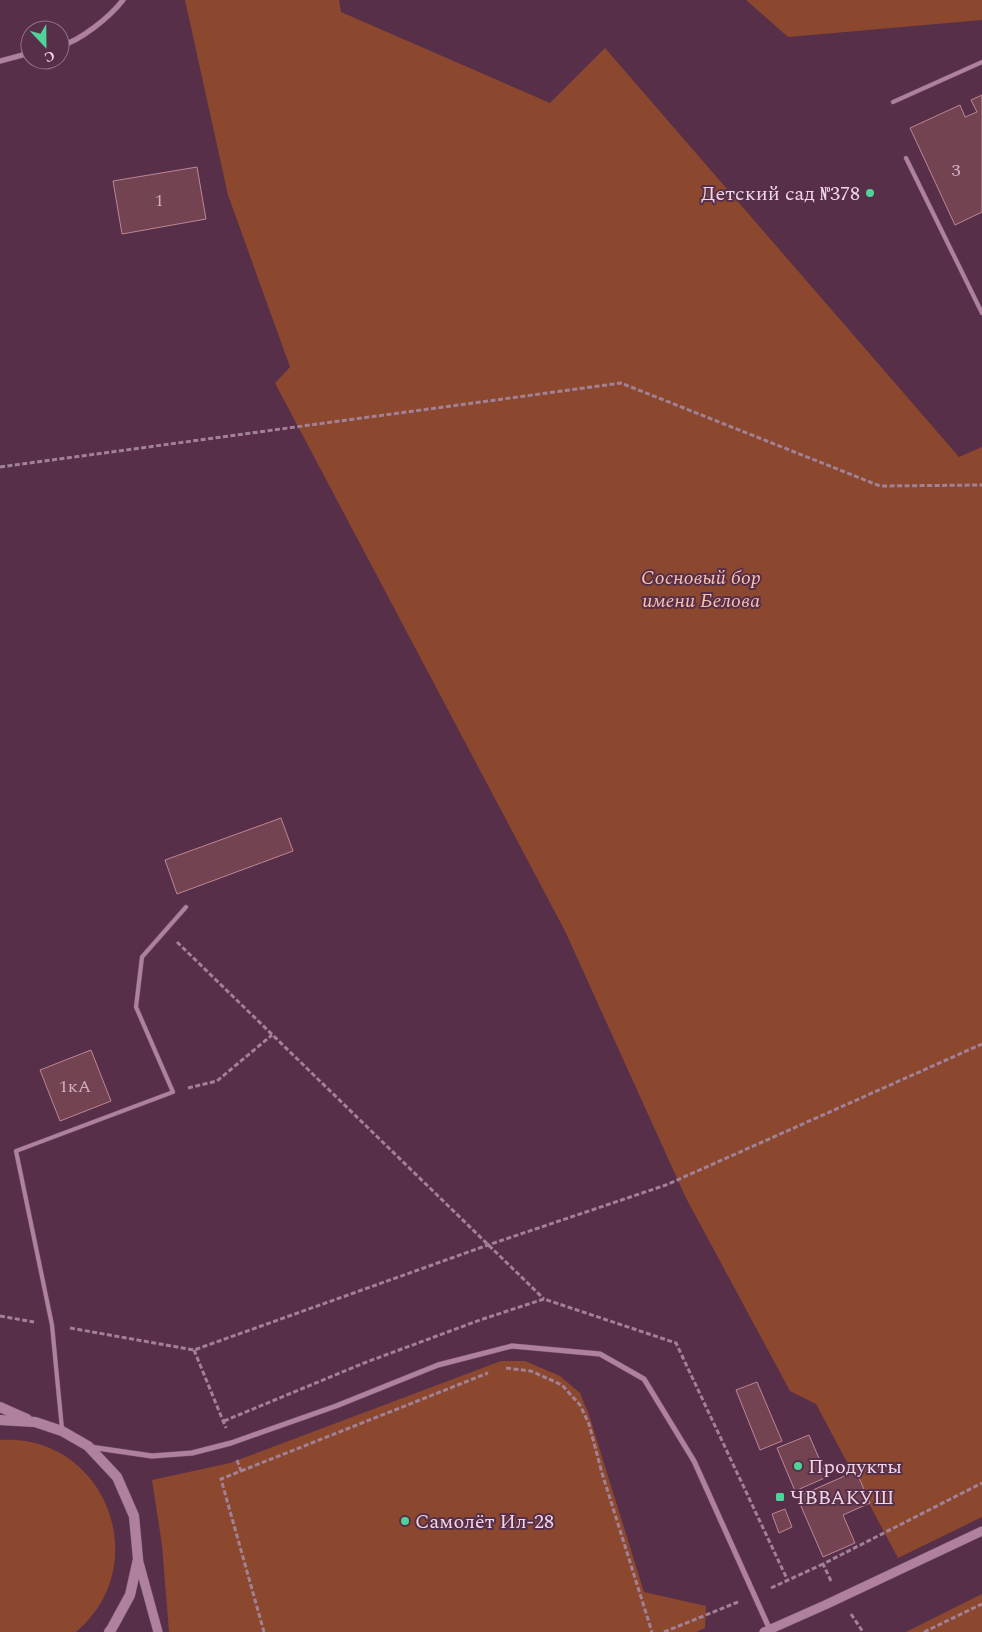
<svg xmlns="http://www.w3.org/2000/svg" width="982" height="1632" font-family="Spectral,serif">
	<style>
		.green { fill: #8b482f }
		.building { fill: #744352; stroke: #bd8695 }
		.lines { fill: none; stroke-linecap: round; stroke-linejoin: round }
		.service-casing { stroke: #714f66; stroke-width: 5 }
		.minor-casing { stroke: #714f66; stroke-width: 6 }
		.tertiary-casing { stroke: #714f66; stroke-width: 10 }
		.secondary-casing { stroke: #714f66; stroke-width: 11 }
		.path { stroke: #a28196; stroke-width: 3; stroke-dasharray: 5 2.5; stroke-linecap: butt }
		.service { stroke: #b0819f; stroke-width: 4 }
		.minor { stroke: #b0819f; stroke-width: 5 }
		.tertiary { stroke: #b0819f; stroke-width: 9 }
		.secondary { stroke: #b0819f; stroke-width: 10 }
		.poi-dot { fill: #4fd399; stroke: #572f49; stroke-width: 2 }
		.labels { text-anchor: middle; stroke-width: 4; stroke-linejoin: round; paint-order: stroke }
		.number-label { font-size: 18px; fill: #d0b0c0 }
		.poi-label { font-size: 20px; fill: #efd5e5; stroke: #572f49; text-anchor: start }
		.park-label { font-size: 20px; font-style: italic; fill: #f9c0ab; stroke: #572f49 }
	</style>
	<rect width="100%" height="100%" fill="#572f49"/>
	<g class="green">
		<path d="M185 0H339L341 12 550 103 605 48 959 457 982 447V1517L898 1558 816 1404 790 1391 686 1198 565 931 275 383 290 367 228 195Z"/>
		<path d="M746 0H982V20L788 37Z"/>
		<path d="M501 1361H525L560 1376 580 1393 589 1415 644 1592 706 1606 705 1628 696 1632H169L162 1545 152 1480 230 1463Z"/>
		<path d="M0 1440C105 1433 156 1565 76 1632H0Z"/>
		<path d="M982 1594V1632H906Z"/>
	</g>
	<g class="building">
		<path d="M982 95V212L955 225 910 128 960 105 965 117 977 112 971 100Z"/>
		<path d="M197 167 206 219 122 234 113 181Z"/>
		<path d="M281 818 293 851 177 894 165 860Z"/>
		<path d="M91 1050 111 1101 60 1121 40 1070Z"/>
		<path d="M757 1382 782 1441 760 1450 736 1390Z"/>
		<path d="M809 1435 827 1477 795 1491 777 1448Z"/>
		<path d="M856 1471 870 1503 843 1515 855 1543 823 1557 797 1497Z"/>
		<path d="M785 1509 792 1527 779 1533 772 1514Z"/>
	</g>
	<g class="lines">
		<defs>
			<g id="service">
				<path d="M893 102 982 62"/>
				<path d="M906 158 982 313"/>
				<path d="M62 1429 52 1325 16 1151 173 1092 136 1007 142 957 186 907"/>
			</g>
			<g id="minor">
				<path d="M60 46C80 41 110 17 123 0"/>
				<path d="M0 61 30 53"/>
				<path d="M90 1447 152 1456 192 1453 231 1443 336 1406 438 1365 512 1346 600 1354 644 1379 694 1461 770 1630"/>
			</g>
			<g id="tertiary">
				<path d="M138 1559 158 1632"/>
				<path d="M764 1632 825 1605 982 1531"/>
			</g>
			<g id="secondary">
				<path d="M0 1407 27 1419"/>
				<path d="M0 1420 35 1422 62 1431 88 1446 117 1477 134 1516 138 1559 130 1595 112 1628 109 1632"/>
			</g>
		</defs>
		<use href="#service" class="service-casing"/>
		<use href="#minor" class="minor-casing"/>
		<use href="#tertiary" class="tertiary-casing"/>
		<use href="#secondary" class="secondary-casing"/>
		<g class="path">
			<path d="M0 467 621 383 880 486 982 485"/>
			<path d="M177 942 544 1299"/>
			<path d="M188 1088 217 1081 272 1035"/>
			<path d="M0 1316 34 1322"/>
			<path d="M70 1328 194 1350 488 1245 666 1185 982 1044"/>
			<path d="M194 1350 226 1428"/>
			<path d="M506 1368 531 1371 562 1385 580 1405 589 1424 602 1473 652 1632"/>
			<path d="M224 1421 364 1363 480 1320 544 1299 676 1343 788 1581"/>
			<path d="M237 1460 241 1471 221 1479 264 1632"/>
			<path d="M241 1471 488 1373"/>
			<path d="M831 1581 823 1564 982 1483"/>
			<path d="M771 1588 823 1564"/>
			<path d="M851 1614 863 1632"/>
			<path d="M664 1632 738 1602"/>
			<path d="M924 1632 982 1604"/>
		</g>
		<use href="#service" class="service"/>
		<use href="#minor" class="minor"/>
		<use href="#tertiary" class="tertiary"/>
		<use href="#secondary" class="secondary"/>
	</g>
	<g class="poi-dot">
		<circle cx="870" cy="193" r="5"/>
		<circle cx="798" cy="1466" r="5"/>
		<rect x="775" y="1492" width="10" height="10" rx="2.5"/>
		<circle cx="405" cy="1521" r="5"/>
	</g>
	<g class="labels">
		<g class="number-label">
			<text x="956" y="176">3</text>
			<text x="159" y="206">1</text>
			<text x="75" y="1092">1кА</text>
		</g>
		<g class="poi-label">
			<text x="860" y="200" text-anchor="end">Детский сад №378</text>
			<text x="808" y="1473">Продукты</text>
			<text x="790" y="1504">ЧВВАКУШ</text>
			<text x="415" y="1528">Самолёт Ил-28</text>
		</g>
		<g class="park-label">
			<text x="701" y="584">Сосновый бор<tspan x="701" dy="23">имени Белова</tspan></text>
		</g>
	</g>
	<g transform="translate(45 45) rotate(158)"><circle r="24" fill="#572f49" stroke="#947187"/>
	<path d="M0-4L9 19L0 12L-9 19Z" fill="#4fd399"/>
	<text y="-8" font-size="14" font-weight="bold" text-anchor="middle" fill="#efd5e5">С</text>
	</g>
</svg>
